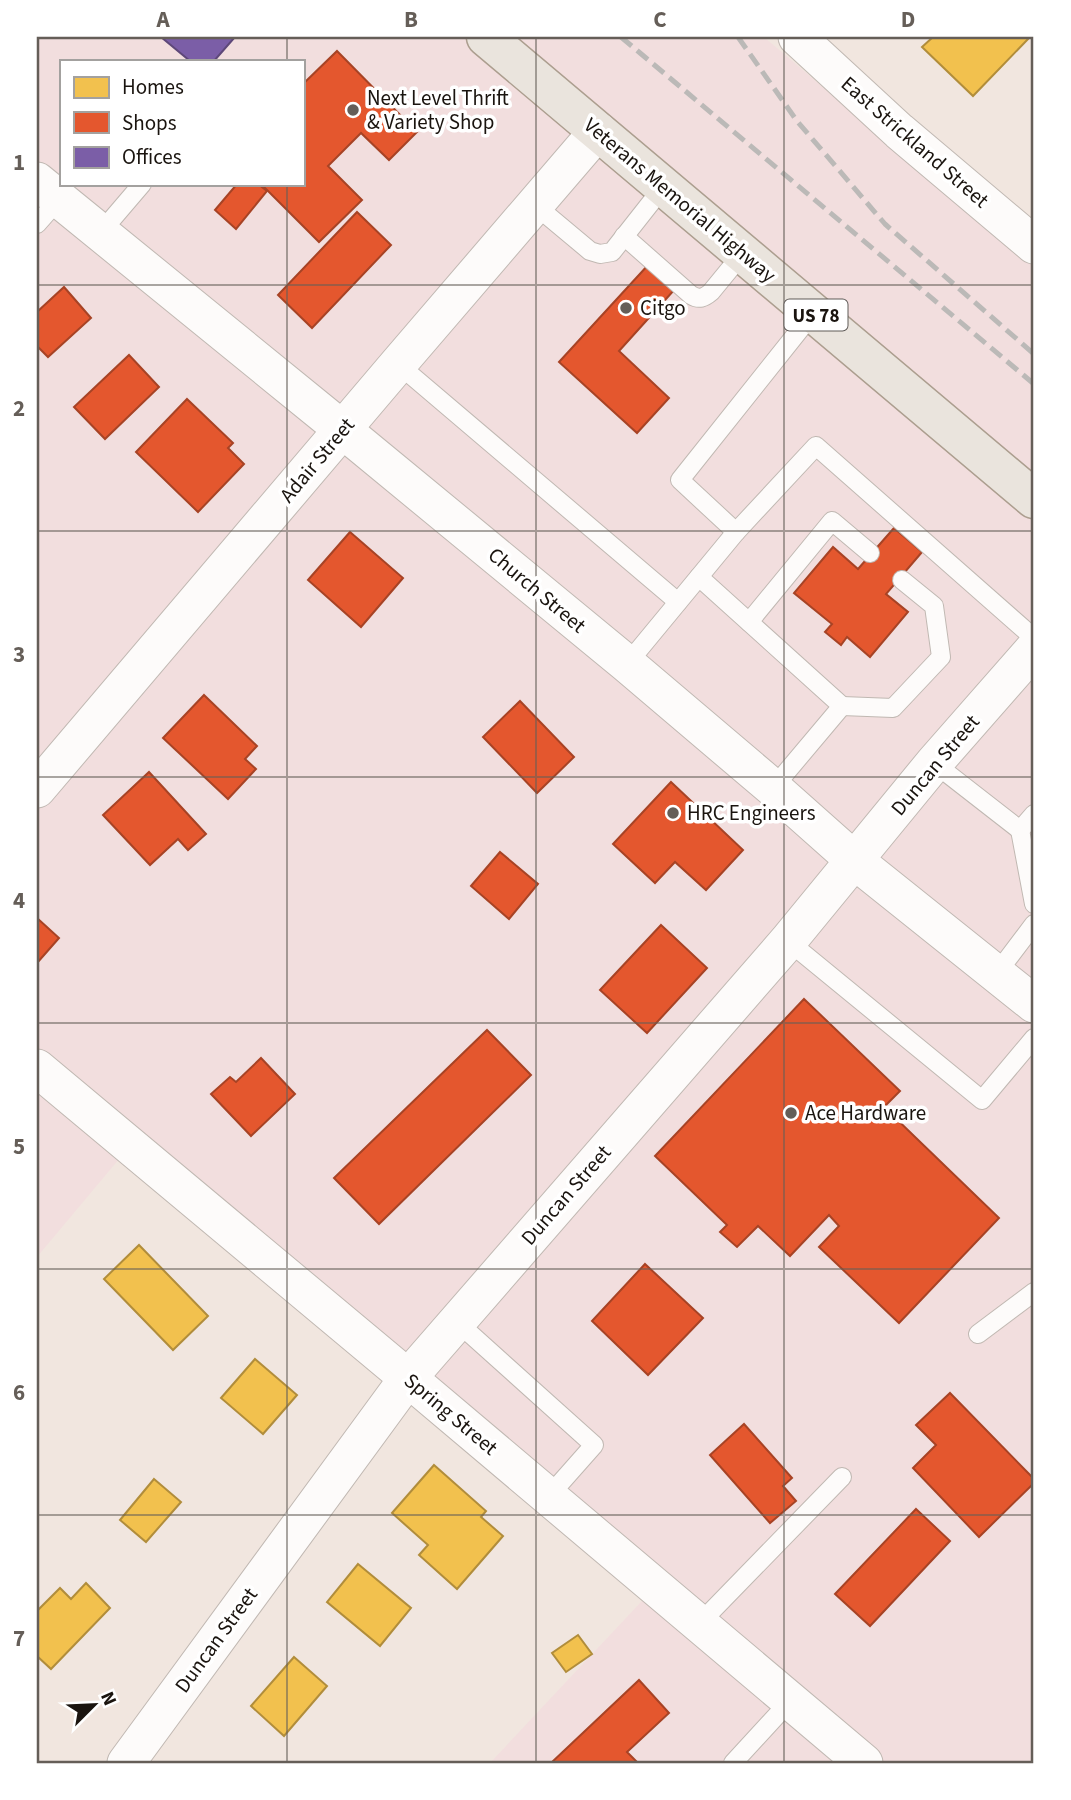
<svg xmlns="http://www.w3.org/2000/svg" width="1071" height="1800" font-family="'Source Sans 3',sans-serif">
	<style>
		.commercial { fill: #f2dede; fill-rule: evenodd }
		.homes { fill: #f2c14e; stroke: #b18d3b; stroke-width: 2 }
		.shops { fill: #e4572e; stroke: #a74325; stroke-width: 2 }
		.offices { fill: #7b5ea7; stroke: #5e4879; stroke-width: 2 }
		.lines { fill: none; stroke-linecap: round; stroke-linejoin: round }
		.service-casing { stroke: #c0b8b2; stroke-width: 20 }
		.minor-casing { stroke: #c0b8b2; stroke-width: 39 }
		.primary-casing { stroke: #ac9e8f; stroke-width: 41 }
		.service { stroke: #fdfbfa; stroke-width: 18 }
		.minor { stroke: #fdfbfa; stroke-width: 37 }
		.primary { stroke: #eae4dd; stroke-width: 38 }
		.rail { stroke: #bbb9b7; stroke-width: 5; stroke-dasharray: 14 7; stroke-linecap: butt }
		.grid { fill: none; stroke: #655e58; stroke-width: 2; stroke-opacity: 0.55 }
		.poi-dot { fill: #655e58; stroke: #fff; stroke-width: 2.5 }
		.labels { text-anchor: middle; stroke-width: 7; stroke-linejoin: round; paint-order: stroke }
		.shield { fill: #fff; stroke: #5f5a57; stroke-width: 2 }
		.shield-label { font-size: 19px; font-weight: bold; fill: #1a140f }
		.poi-label { font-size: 21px; fill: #1a140f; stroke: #fff; text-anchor: start }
		.street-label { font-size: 21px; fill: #1a140f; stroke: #fff }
		.neatline { fill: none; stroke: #655e58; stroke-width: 2.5 }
		.grid-label { font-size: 23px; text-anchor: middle; font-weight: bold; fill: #655e58 }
	</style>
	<rect width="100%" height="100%" fill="#f1e6df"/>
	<path class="commercial" d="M37 37H764L1034 267V1763H490L655 1587 130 1146 37 1257ZM61 61H303V184H61Z"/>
	<g class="homes">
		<path d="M933 37H1030L973 96 922 47Z"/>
		<path d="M139 1245 208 1316 173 1350 104 1279Z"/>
		<path d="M255 1359 297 1395 263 1434 221 1398Z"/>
		<path d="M434 1465 486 1511 481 1517 503 1536 457 1589 419 1555 428 1545 392 1513Z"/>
		<path d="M154 1479 181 1502 146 1542 120 1520Z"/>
		<path d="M358 1564 411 1608 380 1646 327 1602Z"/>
		<path d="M86 1583 110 1608 51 1669 37 1656V1611L60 1588 71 1599Z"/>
		<path d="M578 1635 592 1654 566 1672 552 1653Z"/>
		<path d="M294 1657 327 1686 284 1736 251 1706Z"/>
	</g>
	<g class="shops">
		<path d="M337 51 417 132 389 160 361 133 328 166 362 200 319 242 261 184H303V82L304 83Z"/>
		<path d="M237 184H258L267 191 236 229 215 210Z"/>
		<path d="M357 212 391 245 312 328 278 295Z"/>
		<path d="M649 264 675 289 619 351 669 398 637 433 559 362Z"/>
		<path d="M64 287 91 318 48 357 39 348 37 350V312Z"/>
		<path d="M129 355 159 387 105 439 74 407Z"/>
		<path d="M187 399 233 443 228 448 244 464 198 512 136 452Z"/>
		<path d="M894 528 922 552 886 594 908 612 870 657 847 637 841 645 825 632 832 624 794 593 833 547 858 569Z"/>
		<path d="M350 532 403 578 361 627 308 580Z"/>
		<path d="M204 695 257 746 245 759 256 769 228 799 163 738Z"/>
		<path d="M520 701 574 757 537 793 483 737Z"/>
		<path d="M149 772 206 834 188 850 178 839 150 865 103 815Z"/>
		<path d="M671 782 743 850 706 890 675 862 655 883 613 844Z"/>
		<path d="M500 852 538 884 509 919 471 886Z"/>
		<path d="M37 918 59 938 37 963Z"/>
		<path d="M661 925 707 968 647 1033 600 990Z"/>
		<path d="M804 999 900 1091 884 1107 999 1218 899 1323 819 1247 839 1226 829 1215 790 1256 758 1226 737 1247 720 1232 727 1225 655 1156Z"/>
		<path d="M487 1030 531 1075 379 1224 334 1178Z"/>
		<path d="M261 1058 295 1094 251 1136 211 1094 230 1077 236 1082Z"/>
		<path d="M645 1264 703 1318 648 1375 592 1321Z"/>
		<path d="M950 1393 1034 1479V1483L979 1537 913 1468 936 1445 916 1425Z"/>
		<path d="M744 1424 792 1478 783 1486 796 1501 770 1523 710 1455Z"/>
		<path d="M916 1509 950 1541 870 1626 835 1594Z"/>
		<path d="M639 1680 669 1713 627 1752 637 1762 635 1763H551Z"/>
	</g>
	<path class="offices" d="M161 37H235L214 61H190Z"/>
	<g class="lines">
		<defs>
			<g id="service">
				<path d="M535 205 590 251 600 254 612 252 664 186"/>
				<path d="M37 224 59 199"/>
				<path d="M101 232 142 184"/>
				<path d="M624 236 691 295C699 300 704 298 711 292L743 253"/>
				<path d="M398 364 678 602"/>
				<path d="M736 532 816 446 1034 638"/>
				<path d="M699 577 842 706 773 788"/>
				<path d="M749 622 832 521 870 553"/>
				<path d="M627 664 736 532 680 480 813 313"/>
				<path d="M842 706 893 708 941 657 934 606 902 580"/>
				<path d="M934 763 1020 830 1034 814"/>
				<path d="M1020 830 1034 904"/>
				<path d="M788 941 982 1100 1034 1038"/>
				<path d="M997 973 1034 924"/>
				<path d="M456 1321 594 1445 548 1497"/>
				<path d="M978 1334 1034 1292"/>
				<path d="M699 1624 842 1477"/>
				<path d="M733 1763 790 1701"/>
			</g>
			<g id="minor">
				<path d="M797 37 899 131 1034 245"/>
				<path d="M37 181 343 430 627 664 773 788 854 860 1034 1004"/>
				<path d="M37 789 398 364 598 131"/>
				<path d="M37 1068 408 1378 864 1763"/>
				<path d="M126 1763 408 1378 788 941 934 763 1034 649"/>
			</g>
			<path id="primary" d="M486 37 1034 499"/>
		</defs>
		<use href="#service" class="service-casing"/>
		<use href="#minor" class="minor-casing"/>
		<use href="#primary" class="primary-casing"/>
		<use href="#service" class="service"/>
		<use href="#minor" class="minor"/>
		<use href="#primary" class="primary"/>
		<g class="rail">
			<path d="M621 37 1034 384"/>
			<path d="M738 37 797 121 885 224 1034 354"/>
		</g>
	</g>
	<path class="grid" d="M287 37V61M536 37V1763M784 37V1763M287 184V1763M37 285H1034M37 531H1034M37 777H1034M37 1023H1034M37 1269H1034M37 1515H1034"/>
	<g class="poi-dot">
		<circle cx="353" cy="110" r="7"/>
		<circle cx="626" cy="308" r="7"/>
		<circle cx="673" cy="813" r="7"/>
		<circle cx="791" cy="1113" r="7"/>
	</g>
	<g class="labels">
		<rect class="shield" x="784.5" y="299.5" width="63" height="31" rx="5"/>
		<g class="shield-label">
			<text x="816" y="322">US 78</text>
		</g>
		<g class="poi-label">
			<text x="367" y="105">Next Level Thrift<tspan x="367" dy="24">&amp; Variety Shop</tspan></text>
			<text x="640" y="315">Citgo</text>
			<text x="687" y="820">HRC Engineers</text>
			<text x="805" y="1120">Ace Hardware</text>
		</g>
		<g class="street-label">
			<text transform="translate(915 142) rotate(41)" y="7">East Strickland Street</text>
			<text transform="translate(680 200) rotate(40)" y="7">Veterans Memorial Highway</text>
			<text transform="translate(317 460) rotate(-50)" y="7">Adair Street</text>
			<text transform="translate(537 590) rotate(40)" y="7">Church Street</text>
			<text transform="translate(935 765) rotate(-50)" y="7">Duncan Street</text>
			<text transform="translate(566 1195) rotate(-49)" y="7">Duncan Street</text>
			<text transform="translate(451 1414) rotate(40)" y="7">Spring Street</text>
			<text transform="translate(216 1640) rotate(-54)" y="7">Duncan Street</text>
		</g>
	</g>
	<rect width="1071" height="1800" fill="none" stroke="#ffffff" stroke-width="77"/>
	<rect x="60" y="60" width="245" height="126" fill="#ffffff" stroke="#a3a19f" stroke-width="2"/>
	<rect x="74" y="77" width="35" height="21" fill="#f2c14e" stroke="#a3a19f" stroke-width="2"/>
	<text x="122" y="94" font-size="21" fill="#1a140f">Homes</text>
	<rect x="74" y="112" width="35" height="21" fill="#e4572e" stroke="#a3a19f" stroke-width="2"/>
	<text x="122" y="130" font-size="21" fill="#1a140f">Shops</text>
	<rect x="74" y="147" width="35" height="21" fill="#7b5ea7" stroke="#a3a19f" stroke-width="2"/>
	<text x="122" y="164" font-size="21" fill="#1a140f">Offices</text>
	<g transform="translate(94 1705) rotate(66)" stroke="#ffffff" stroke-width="5" paint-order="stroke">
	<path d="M0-5L12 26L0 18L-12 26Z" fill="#1a140f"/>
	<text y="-10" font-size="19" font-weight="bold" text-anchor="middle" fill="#1a140f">N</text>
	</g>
	<rect x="38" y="38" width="994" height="1724" class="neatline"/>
	<g class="grid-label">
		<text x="163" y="27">A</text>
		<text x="411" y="27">B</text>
		<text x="660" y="27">C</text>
		<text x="908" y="27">D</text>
		<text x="19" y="170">1</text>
		<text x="19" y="416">2</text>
		<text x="19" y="662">3</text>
		<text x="19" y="908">4</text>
		<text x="19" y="1154">5</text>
		<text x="19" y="1400">6</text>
		<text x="19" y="1646">7</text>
	</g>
</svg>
